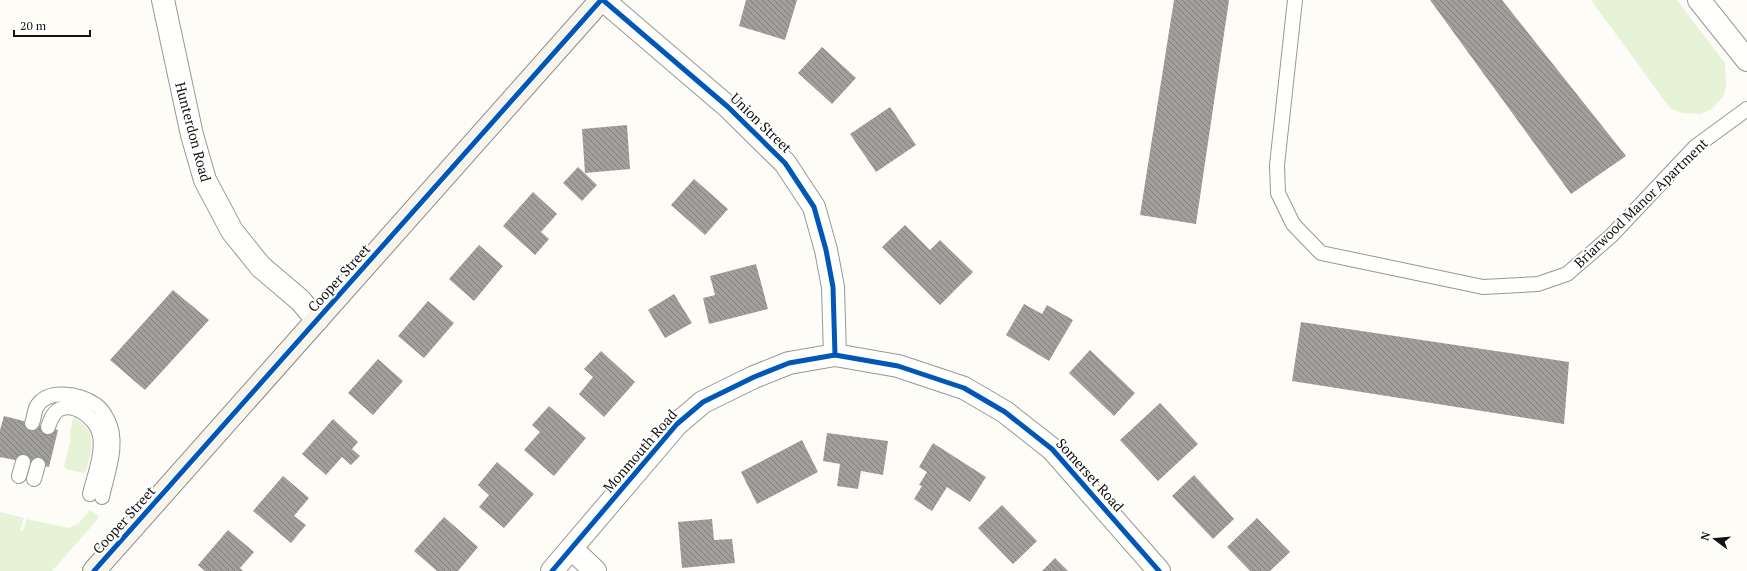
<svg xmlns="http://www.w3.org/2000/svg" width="1747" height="571" font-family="'PT Serif',serif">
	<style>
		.grass { fill: #e7f3d7 }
		.building { fill: url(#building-back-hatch) }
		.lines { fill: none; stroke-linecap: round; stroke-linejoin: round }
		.lane-casing { stroke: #979795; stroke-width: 16 }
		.street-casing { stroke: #979795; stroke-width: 24 }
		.secondary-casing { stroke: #8e8d8b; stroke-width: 24 }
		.lane { stroke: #fffffe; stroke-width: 14 }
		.street { stroke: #fffffe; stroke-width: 22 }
		.secondary { stroke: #f6f4eb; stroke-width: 22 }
		.cycleway-casing { stroke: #fff; stroke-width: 8 }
		.cycleway { stroke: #0057b8; stroke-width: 5 }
		.labels { text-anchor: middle; stroke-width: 4; stroke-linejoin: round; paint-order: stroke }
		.street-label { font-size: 14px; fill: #111; stroke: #fff }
	</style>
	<defs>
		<pattern id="building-back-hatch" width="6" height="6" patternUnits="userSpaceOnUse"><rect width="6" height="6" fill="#a19f9c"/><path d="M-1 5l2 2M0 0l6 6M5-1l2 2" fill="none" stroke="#82807e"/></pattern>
	</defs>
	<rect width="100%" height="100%" fill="#fdfcf7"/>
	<g class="grass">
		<path d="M1591 0H1677L1725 63 1726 87 1724 95 1713 108 1701 114 1682 113 1670 108Z"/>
		<path d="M73 418C99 428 91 451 86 472L83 473 66 469 64 466 71 439 70 436Z"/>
		<path d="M90 510 99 516 96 521 52 571H0V512L24 518 20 530 23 532 27 519 68 528 78 524Z"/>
	</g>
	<g class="building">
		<path d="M746 0H797L785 40 739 26Z"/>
		<path d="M1174 0H1229L1196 224 1140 215Z"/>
		<path d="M1430 0H1502L1626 156 1571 194Z"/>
		<path d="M822 47 856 78 832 104 798 73Z"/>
		<path d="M890 107 916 145 876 172 850 134Z"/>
		<path d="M627 125 630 169 585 173 582 129Z"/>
		<path d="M578 167 597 185 582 201 563 183Z"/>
		<path d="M694 179 728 209 705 235 671 205Z"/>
		<path d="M533 192 557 214 541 232 549 239 535 255 503 226Z"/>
		<path d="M905 225 930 250 940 240 973 272 940 305 882 247Z"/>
		<path d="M479 245 503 266 474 301 449 279Z"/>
		<path d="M756 264 768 309 709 324 703 298 715 295 710 276Z"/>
		<path d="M173 290 209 320 145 390 110 360Z"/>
		<path d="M674 294 692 323 665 338 648 310Z"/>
		<path d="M428 301 454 323 424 358 398 336Z"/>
		<path d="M1024 304 1042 314 1047 305 1073 320 1049 361 1006 335Z"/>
		<path d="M1301 322 1569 362 1564 424 1292 381Z"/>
		<path d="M1090 350 1135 393 1114 416 1069 373Z"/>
		<path d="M601 351 635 382 604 417 579 394 593 377 584 369Z"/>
		<path d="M378 359 403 381 373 415 348 393Z"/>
		<path d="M1160 403 1198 444 1158 481 1120 440Z"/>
		<path d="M549 406 586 438 554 476 524 450 540 432 532 425Z"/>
		<path d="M4 416 58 430 49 467 0 457V430Z"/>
		<path d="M333 419 358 442 352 449 360 456 351 465 342 457 326 475 302 454Z"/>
		<path d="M827 433 888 441 883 475 861 471 858 489 837 486 840 464 823 461Z"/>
		<path d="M802 440 818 472 757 504 741 472Z"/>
		<path d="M933 443 986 477 970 502 947 487 932 511 914 499 922 486 919 485 927 472 919 467Z"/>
		<path d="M497 462 534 494 504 528 479 507 489 495 478 485Z"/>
		<path d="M1194 475 1234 519 1213 539 1172 496Z"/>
		<path d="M283 476 309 498 294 516 306 525 291 543 253 511Z"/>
		<path d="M1002 505 1037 541 1013 564 978 528Z"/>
		<path d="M444 517 478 547 458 571H437L414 551Z"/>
		<path d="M1257 518 1290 552 1270 571H1250L1227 547Z"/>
		<path d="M712 519 714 540 732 539 735 563 682 568 678 522Z"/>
		<path d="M228 530 254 552 240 568 243 571H205L198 565Z"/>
		<path d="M1055 558 1068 571H1042Z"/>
	</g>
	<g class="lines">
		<defs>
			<g id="lane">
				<path d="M1295 0 1277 165 1278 193 1293 224 1321 253 1483 287 1538 284 1567 274 1611 236 1695 147 1747 109"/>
				<path d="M32 423C34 419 34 413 36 408 46 387 80 394 96 405 100 408 105 415 107 419 120 442 107 473 102 497"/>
				<path d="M48 427C50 421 53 412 60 409 75 402 95 419 99 432 105 449 94 477 90 494"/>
				<path d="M19 476 23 462"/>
				<path d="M34 479 38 465"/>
			</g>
			<g id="street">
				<path d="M163 0 192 135 205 180 232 231 261 267 300 300 317 320"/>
				<path d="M603 0 728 107 785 163 814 207 826 250 833 287 835 355"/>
				<path d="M1699 0 1747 60"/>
				<path d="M572 549 595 571"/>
				<path d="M552 571 677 424 703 402 754 377 789 363 835 355 898 366 964 388 1005 412 1052 449 1159 571"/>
			</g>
			<path id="secondary" d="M94 571 601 0"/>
		</defs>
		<use href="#lane" class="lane-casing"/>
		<use href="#street" class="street-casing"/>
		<use href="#secondary" class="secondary-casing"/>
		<use href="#lane" class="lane"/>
		<use href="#street" class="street"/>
		<use href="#secondary" class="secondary"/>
		<defs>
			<g id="cycleway">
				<path d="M603 0 728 107 785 163 814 207 826 250 833 287 835 355"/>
				<path d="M94 571 601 0"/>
				<path d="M552 571 677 424 703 402 754 377 789 363 835 355 898 366 964 388 1005 412 1052 449 1159 571"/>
			</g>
		</defs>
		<use href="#cycleway" class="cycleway-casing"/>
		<use href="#cycleway" class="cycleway"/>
	</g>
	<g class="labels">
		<g class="street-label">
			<text transform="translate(761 123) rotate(44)" y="5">Union Street</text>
			<text transform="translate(193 132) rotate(75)" y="5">Hunterdon Road</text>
			<text transform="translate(1641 203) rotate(-44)" y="5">Briarwood Manor Apartment</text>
			<text transform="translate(339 278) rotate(-48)" y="5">Cooper Street</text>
			<text transform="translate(640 451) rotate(-49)" y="5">Monmouth Road</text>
			<text transform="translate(1090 475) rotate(48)" y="5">Somerset Road</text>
			<text transform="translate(124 520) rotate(-48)" y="5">Cooper Street</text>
		</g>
	</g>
	<g transform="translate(1715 539) rotate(286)" stroke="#ffffff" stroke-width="3" paint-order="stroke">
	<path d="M0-3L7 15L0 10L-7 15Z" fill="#111111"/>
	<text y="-6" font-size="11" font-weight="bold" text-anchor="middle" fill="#111111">N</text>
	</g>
	<path d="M14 30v6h76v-6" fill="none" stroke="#111111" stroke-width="2"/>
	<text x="20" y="30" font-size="12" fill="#111111" stroke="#ffffff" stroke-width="3" paint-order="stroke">20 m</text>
</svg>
